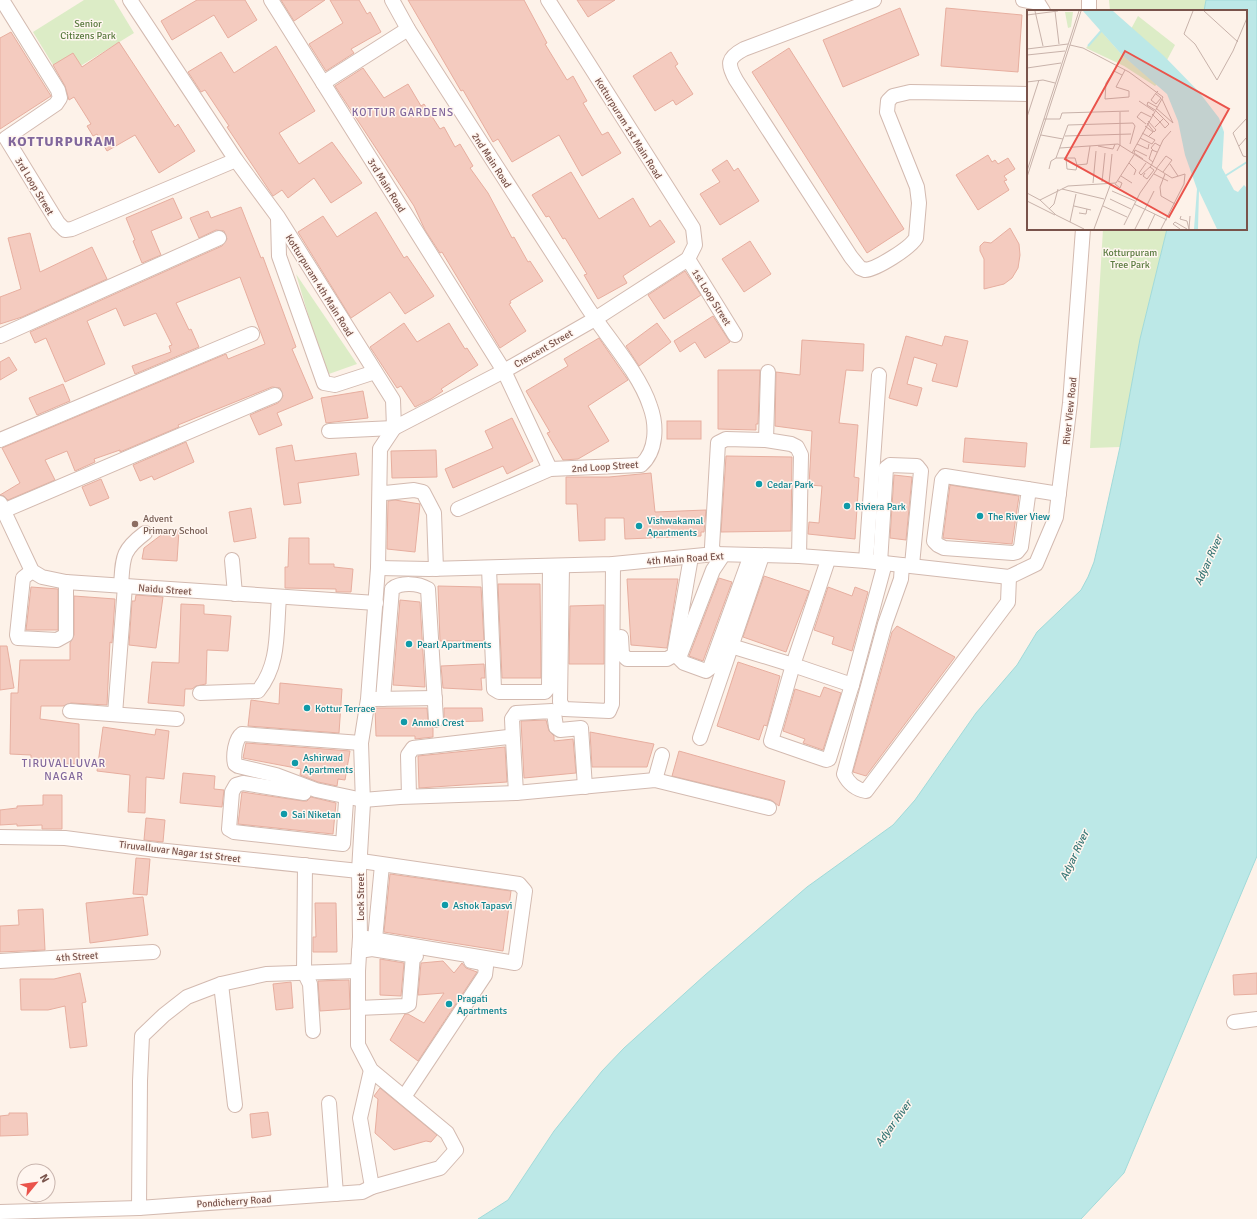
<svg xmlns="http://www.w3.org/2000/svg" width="1257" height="1219" font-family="Signika,sans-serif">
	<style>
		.green { fill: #dcecc6 }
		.water { fill: #bce8e7; stroke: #a1dad9 }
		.building { fill: #f4cbbf; stroke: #e7ae9f }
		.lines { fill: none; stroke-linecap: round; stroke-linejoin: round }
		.minor-casing { stroke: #d3bab0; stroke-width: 16 }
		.minor { stroke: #fff; stroke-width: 14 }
		.culture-dot { fill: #0f9aa8; stroke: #fff6f0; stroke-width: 1.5 }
		.education-dot { fill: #8d6e63; stroke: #fff6f0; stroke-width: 1.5 }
		.labels { text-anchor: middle; stroke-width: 3; stroke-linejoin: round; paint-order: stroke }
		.park-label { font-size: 10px; fill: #5a7a3f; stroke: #fff6f0 }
		.street-label { font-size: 10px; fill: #79534b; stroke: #fff6f0 }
		.culture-label { font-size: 10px; fill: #0d838f; stroke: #fff6f0; text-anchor: start }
		.education-label { font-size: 10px; fill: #785e54; stroke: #fff6f0; text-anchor: start }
		.neighbourhood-label { font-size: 11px; letter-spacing: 1px; fill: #81679c; stroke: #fff6f0 }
		.water-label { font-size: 11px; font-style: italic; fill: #3a7776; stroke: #fff6f0 }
		.district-label { font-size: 14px; font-weight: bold; letter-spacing: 1px; fill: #81679c; stroke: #fff6f0 }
		.inset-river { fill: none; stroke: #bce8e7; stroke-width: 2 }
		.inset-road { fill: none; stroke: #c8b2aa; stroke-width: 1 }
		.view { fill: #ea534b; fill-opacity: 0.15; stroke: #ea534b; stroke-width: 2 }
		.inset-edge { fill: none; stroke: #79534b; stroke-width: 2 }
	</style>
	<rect width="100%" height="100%" fill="#fdf2e9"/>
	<g class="green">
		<path d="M84 0H114L134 33 61 78 33 32Z"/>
		<path d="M1109 0H1206L1204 11H1110Z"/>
		<path d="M1103 229H1167L1140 339 1120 447 1090 448Z"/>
		<path d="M296 274 357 364 326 375Z"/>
	</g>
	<path class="water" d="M1206 0H1257V856L1124 1173 1081 1219H478L508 1200 554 1131 602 1071 624 1048 705 975 807 887 893 825 915 800 976 713 1017 665 1037 632 1081 590 1088 577 1094 562 1103 524 1120 447 1140 339 1167 229H1246V11H1204Z"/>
	<g class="building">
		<path d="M197 0H245L257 20 228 38 214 15 172 40 161 21Z"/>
		<path d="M281 0H325L294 21Z"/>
		<path d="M330 0H359L367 14 370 12 381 32 351 49 354 53 326 71 309 44 343 23Z"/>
		<path d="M408 0H524L547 43 545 44 567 80 573 76 587 101 583 103 602 135 608 132 621 153 582 176 559 135 512 162 498 139 493 142 463 90 461 91Z"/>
		<path d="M577 0H615L588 17Z"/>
		<path d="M900 8 919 55 843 87 823 40Z"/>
		<path d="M946 8 1022 15 1018 72 941 66Z"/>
		<path d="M11 32 51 96 0 129V38Z"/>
		<path d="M119 42 175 127 178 124 195 151 159 173 135 135 107 151 97 134 93 136 87 126 91 124 74 97 69 100 65 86 53 65 73 53 82 67Z"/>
		<path d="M276 46 315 111 279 133 299 164 332 142 362 183 331 203 314 178 288 198 282 190 273 196 227 127 229 126 205 90 201 92 188 72 221 52 234 73Z"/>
		<path d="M789 48 904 229 867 253 752 72Z"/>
		<path d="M671 52 678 64 675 66 693 94 676 105 673 100 655 111 633 76Z"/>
		<path d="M363 68 384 98 408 84 421 106 424 104 440 129 444 127 455 147 460 144 473 166 470 168 488 193 512 238 514 237 528 262 530 261 543 281 510 301 511 303 509 304 526 331 500 348 442 252 440 253 425 230 414 206 335 86Z"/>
		<path d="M988 155 992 162 995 160 998 164 1008 158 1015 169 1004 176 1007 180 1004 181 1009 190 978 210 956 175Z"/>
		<path d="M727 160 734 171 738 168 759 201 720 225 700 194 720 182 712 170Z"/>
		<path d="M571 172 599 219 633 198 650 227 660 220 675 242 623 276 627 283 598 299 584 275 587 274 565 238 563 239 549 216 546 217 532 195Z"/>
		<path d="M173 198 182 218 151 231 161 255 142 263 133 241 135 240 126 218Z"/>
		<path d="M241 207 261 258 263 257 296 347 292 349 313 398 277 413 282 425 259 435 250 415 278 403 283 396 280 388 272 387 178 425 179 427 120 452V450L94 459 95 462 75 471 67 451 45 460 55 480 8 500 4 496 0 495 20 483 2 448 226 354 228 359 265 344 240 277 176 303 189 330 191 329 199 347 135 374 132 366 171 352 169 346 172 345 156 313 124 326 116 308 87 321 105 364 65 382 46 338 35 343 30 332 222 246 227 239 224 231 216 230 199 238 190 218 208 211 211 218Z"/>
		<path d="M376 212 404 258 407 256 434 296 405 314 390 292 351 318 298 232 323 216 337 237Z"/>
		<path d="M1010 228 1019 244 1020 255 1018 268 1012 278 1004 284 984 289V259L980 251V246L984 242 991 243Z"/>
		<path d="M30 233 40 272 92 247 107 279 22 317 0 324V297L21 289 8 238Z"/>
		<path d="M750 241 771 274 744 292 722 259Z"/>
		<path d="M685 271 701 295 664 319 648 295Z"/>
		<path d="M713 316 730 342 705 358 695 342 680 352 674 341Z"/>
		<path d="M404 323 417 342 449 323 465 349 467 348 478 365 441 389 443 391 431 399 415 407 401 386 397 388 370 347Z"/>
		<path d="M657 323 671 342 639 366 626 346Z"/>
		<path d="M906 336 942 346 945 336 968 341 957 387 932 381 937 364 914 357 907 384 922 388 917 406 889 398Z"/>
		<path d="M599 338 628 380 588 406 609 441 578 459 563 460 547 433 550 432 526 391 568 366 564 359Z"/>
		<path d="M802 340 864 344 863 371 846 370 839 423 858 425 854 477 859 478 855 539 808 534 809 522 819 523 822 486 809 485 812 431 775 426 776 372 800 375Z"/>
		<path d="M9 357 17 370 0 380V362Z"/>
		<path d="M718 370H760L758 424H756V430L718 429Z"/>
		<path d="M63 384 70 401 37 415 29 398Z"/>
		<path d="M363 391 368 418 326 423 321 398Z"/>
		<path d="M512 418 533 461 507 474 503 466 453 488 445 469 493 448 485 431Z"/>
		<rect x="667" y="421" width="34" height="18"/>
		<path d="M965 438 1027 443 1025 467 963 462Z"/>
		<path d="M186 442 194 462 154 480 152 476 140 481 133 465Z"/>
		<path d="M292 445 295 461 356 453 359 475 298 483 301 503 284 505 276 448Z"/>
		<path d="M436 450 437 477 392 478 391 451Z"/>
		<path d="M726 456 792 457 791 531 721 532Z"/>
		<path d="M651 473 655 512 706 510 704 532H701V536L625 539 624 518H605V540L579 541 577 504H566V477H609Z"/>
		<path d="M894 475 912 477 906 540 890 538Z"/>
		<path d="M101 479 109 498 90 506 82 487Z"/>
		<path d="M950 485 1019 496 1012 544 943 538Z"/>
		<path d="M395 500 420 504 415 552 387 549 388 501Z"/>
		<path d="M251 508 256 538 234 542 229 512Z"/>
		<path d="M169 529 179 530 177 561 142 559 144 548Z"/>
		<path d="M289 538H309V564H334V567L353 569 351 592H336V589L285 588V567H288Z"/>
		<path d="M764 576 809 591 786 652 743 637Z"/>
		<path d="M719 578 732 582 703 661 689 656Z"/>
		<path d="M627 579H678L667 648 631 645Z"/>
		<path d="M498 584H540L541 678H502Z"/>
		<path d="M438 586 481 587 484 641H440Z"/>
		<path d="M31 587 58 589V630H26Z"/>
		<path d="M828 587 852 596 855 587 868 592 852 651 832 644 834 637 814 630Z"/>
		<path d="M136 595 163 597 156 648 129 645 132 601H135Z"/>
		<path d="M74 596 115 599 112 643 110 642 107 705 71 703 63 706H41L40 719 79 724V764H60V760H31V755L10 754 11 693H18L20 660H70V643L74 635Z"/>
		<path d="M400 600 420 602 425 687 393 685Z"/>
		<path d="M181 604 204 605V614L231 616 228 651 207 650 206 684 196 686 192 689H185L184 706 148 703 152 662 179 663Z"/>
		<path d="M604 605V664H569L570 606Z"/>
		<path d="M897 626 955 657 866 776 853 772 892 632Z"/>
		<path d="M0 646H7L14 688 0 690Z"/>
		<path d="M738 662 780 676 767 726 764 725 759 740 717 726Z"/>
		<path d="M484 664 485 678H481L482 690 443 688 441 666Z"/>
		<path d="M280 683 342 689 339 733 248 726 251 700 279 704Z"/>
		<path d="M824 687 841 693 823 750 803 743 805 739 783 731 795 689 820 697Z"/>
		<path d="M375 708H427L428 721 433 728V737L415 739V736H376Z"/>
		<path d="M444 708H482L483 721 444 722Z"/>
		<path d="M546 720 549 731 554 736V741L573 739 576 773 524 778 521 721Z"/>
		<path d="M103 727 155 735 156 729 169 731 164 779 146 777 145 813 128 812 130 775 97 771Z"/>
		<path d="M590 732 654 744 647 767H592Z"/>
		<path d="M246 743 350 751 345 780 338 779 337 786 318 782 300 775 301 769 243 758Z"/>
		<path d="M505 747 507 782 419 788 418 756Z"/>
		<path d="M679 751 785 781 779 806 771 800 672 776Z"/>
		<path d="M183 773 215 776 214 789 224 790 222 807 180 803Z"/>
		<path d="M242 792 303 801H307L311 797 336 803 333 834 238 824Z"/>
		<path d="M43 795H62V829H42V825L17 826V824L0 825V810L17 808V806L43 805Z"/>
		<path d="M146 818 165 820 163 842 144 840Z"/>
		<path d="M136 858 150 859 147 895 133 894Z"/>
		<path d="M390 874 511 891 503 951 384 932Z"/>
		<path d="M143 897 148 935 90 943 86 903Z"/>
		<path d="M315 903H336L337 952H313V937H316Z"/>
		<path d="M43 909 45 950 0 952V926L19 925 18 910Z"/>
		<path d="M380 959 404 963 401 996 380 995Z"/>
		<path d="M443 961 454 973 462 963 466 968 477 972 418 1061 390 1040 405 1014H408L424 1023 444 993 418 995 421 963Z"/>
		<path d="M80 973 86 1002 82 1003 87 1046 70 1048 65 1006 48 1010H21L20 979H54Z"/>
		<path d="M1257 973V994L1234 995 1233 975Z"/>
		<path d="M349 980 350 1009 320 1011 318 981Z"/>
		<path d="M291 982 293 1008 276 1010 273 984Z"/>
		<path d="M380 1088 437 1135 431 1142 426 1141 394 1150 375 1133 378 1099 374 1096Z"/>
		<path d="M268 1112 271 1135 252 1138 250 1114Z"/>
		<path d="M9 1113H27L28 1135 0 1136V1116L9 1115Z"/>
	</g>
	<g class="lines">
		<defs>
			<g id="minor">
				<path d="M2 0 58 90 60 98 56 104 6 138 58 223 65 230 72 229 236 160"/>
				<path d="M271 0 504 371 550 469"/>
				<path d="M392 0 408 29C467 120 525 211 584 302 604 334 639 372 650 406 657 425 657 451 641 465L550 469 458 509"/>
				<path d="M874 0 744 49C727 58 727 64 736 80L851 257 860 268 865 270C877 269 910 248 916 238L919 203 917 187 887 112 888 101 893 96 910 92 1028 94"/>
				<path d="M1023 0 1038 3 1043 11"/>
				<path d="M1089 11V0"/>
				<path d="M323 83 408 29"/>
				<path d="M278 218 279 256 324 383 335 385 375 372"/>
				<path d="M688 259 735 335"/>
				<path d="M0 336 219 238"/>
				<path d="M329 431 394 428 504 371 595 319 688 259 695 245 693 228 548 0"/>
				<path d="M0 440 252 334"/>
				<path d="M766 440 768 372"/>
				<path d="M1029 489 1021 547 1017 552 1013 553 944 548 938 545 934 541 942 480 945 476 1059 494"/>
				<path d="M381 491 385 493 414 490 423 492 434 513 436 569"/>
				<path d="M0 503 32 571 42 577 66 582 376 603"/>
				<path d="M3 511 275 395"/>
				<path d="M715 554 712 547 718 443 726 439 766 440 791 444 797 447 801 455 799 556"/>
				<path d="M723 555 713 570 679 658 684 663 706 671 710 668 751 555"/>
				<path d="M232 560 235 594"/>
				<path d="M828 560 793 665 852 685"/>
				<path d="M866 561 879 375"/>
				<path d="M880 563 886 468 890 465 917 466 921 471 912 565"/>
				<path d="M902 565 901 579 885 624 844 774C849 784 855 789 866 791L1008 602 1009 577"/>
				<path d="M562 566 560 702 564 709 609 711 612 704 613 564"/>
				<path d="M378 568 429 569 613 564 715 554 799 556 866 561 1009 577 1036 564 1056 517 1070 403 1083 229"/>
				<path d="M489 568 494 689 499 692H545L549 687 550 566"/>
				<path d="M32 571 23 578 17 635 18 638 57 640 66 635V582"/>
				<path d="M121 586C123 558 121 551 145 533"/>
				<path d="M621 637 622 654 627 659H667L674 655 691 557"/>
				<path d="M731 646 793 665 771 741 826 760 829 759 852 685 885 563"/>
				<path d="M200 693 258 691C280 664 276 631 279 598"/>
				<path d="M375 699 435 698"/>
				<path d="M383 699 392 589C401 582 418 583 428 589L436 720"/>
				<path d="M70 711 177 719"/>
				<path d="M115 714 125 586"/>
				<path d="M700 738 762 556"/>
				<path d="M513 740 512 719 516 713 552 711 554 713 556 727 560 730 581 728 585 787"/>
				<path d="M361 743 242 734C235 739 233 756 235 764L238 766 276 775 316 790 363 800 400 797 516 793 655 780 769 808"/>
				<path d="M655 780 662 755"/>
				<path d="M304 793 243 783 236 785 232 792 229 829 234 832 343 844 346 801"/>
				<path d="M409 796 408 755 413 748 508 737 513 740 516 793"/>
				<path d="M0 837 65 838 157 850 359 871"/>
				<path d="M305 865 304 972 310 984 313 1031"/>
				<path d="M360 937 515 963 525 891 519 884 361 861"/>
				<path d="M375 939 382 865"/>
				<path d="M359 951 372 949 416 956"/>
				<path d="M0 961 153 952"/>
				<path d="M221 984 235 1105"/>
				<path d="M358 1008 405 1006 409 1004 413 955"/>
				<path d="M1234 1022 1257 1019"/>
				<path d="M371 1070 360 1118 372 1187"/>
				<path d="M404 1097 485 975 486 967 481 963 471 961"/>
				<path d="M329 1103 336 1194"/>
				<path d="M139 1208 140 1081 142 1036 164 1015 187 997 221 984 266 974 358 971"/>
				<path d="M0 1212 139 1208 362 1192 372 1187 440 1168 456 1150 447 1133 371 1070 358 1045V971L360 937 359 871 363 803 361 743 368 699 378 568 380 449 394 428 393 400 278 217 236 160 130 0"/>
			</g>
		</defs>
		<use href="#minor" class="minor-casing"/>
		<use href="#minor" class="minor"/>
	</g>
	<g class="culture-dot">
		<circle cx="759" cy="484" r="4"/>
		<circle cx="847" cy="506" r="4"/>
		<circle cx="980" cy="516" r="4"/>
		<circle cx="639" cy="526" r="4"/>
		<circle cx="409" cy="644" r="4"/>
		<circle cx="307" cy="708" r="4"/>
		<circle cx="404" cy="722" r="4"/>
		<circle cx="295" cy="763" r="4"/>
		<circle cx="284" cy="814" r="4"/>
		<circle cx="445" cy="905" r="4"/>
		<circle cx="449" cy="1004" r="4"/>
	</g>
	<circle class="education-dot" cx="135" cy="524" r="4"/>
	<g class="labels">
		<g class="park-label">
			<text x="88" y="27">Senior<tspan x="88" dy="12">Citizens Park</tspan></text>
			<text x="1130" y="256">Kotturpuram<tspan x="1130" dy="12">Tree Park</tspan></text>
		</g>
		<g class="street-label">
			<text transform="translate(629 128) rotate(58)" y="4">Kotturpuram 1st Main Road</text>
			<text transform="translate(492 160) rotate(57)" y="4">2nd Main Road</text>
			<text transform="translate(387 185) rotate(58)" y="4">3rd Main Road</text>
			<text transform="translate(35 186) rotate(59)" y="4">3rd Loop Street</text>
			<text transform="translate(320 285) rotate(58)" y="4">Kotturpuram 4th Main Road</text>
			<text transform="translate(712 297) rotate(58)" y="4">1st Loop Street</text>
			<text transform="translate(543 348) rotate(-30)" y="4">Crescent Street</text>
			<text transform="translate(1069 411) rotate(-84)" y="4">River View Road</text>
			<text transform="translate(605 466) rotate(-4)" y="4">2nd Loop Street</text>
			<text transform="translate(685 558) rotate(-4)" y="4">4th Main Road Ext</text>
			<text transform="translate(165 589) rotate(4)" y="4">Naidu Street</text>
			<text transform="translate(180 851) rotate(7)" y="4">Tiruvalluvar Nagar 1st Street</text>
			<text transform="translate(360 897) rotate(-90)" y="4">Lock Street</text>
			<text transform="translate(77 956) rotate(-4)" y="4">4th Street</text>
			<text transform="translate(234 1201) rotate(-4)" y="4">Pondicherry Road</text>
		</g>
		<g class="culture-label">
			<text x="767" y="488">Cedar Park</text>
			<text x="855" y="510">Riviera Park</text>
			<text x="988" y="520">The River View</text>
			<text x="647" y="524">Vishwakamal<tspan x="647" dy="12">Apartments</tspan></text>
			<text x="417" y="648">Pearl Apartments</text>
			<text x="315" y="712">Kottur Terrace</text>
			<text x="412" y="726">Anmol Crest</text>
			<text x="303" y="761">Ashirwad<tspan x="303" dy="12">Apartments</tspan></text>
			<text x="292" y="818">Sai Niketan</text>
			<text x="453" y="909">Ashok Tapasvi</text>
			<text x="457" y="1002">Pragati<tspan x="457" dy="12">Apartments</tspan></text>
		</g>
		<g class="education-label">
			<text x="143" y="522">Advent<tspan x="143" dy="12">Primary School</tspan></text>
		</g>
		<g class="neighbourhood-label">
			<text x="403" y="116">KOTTUR GARDENS</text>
			<text x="64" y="767">TIRUVALLUVAR<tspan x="64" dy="13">NAGAR</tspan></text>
		</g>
		<g class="water-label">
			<text transform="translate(1208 560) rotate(-66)" y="4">Adyar River</text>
			<text transform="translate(1074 855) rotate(-65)" y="4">Adyar River</text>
			<text transform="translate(893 1123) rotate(-54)" y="4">Adyar River</text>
		</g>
		<g class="district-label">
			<text x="62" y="146">KOTTURPURAM</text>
		</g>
	</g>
	<g transform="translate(1027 10)">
		<rect width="220" height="220" fill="#fdf2e9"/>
		<path d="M38 2H46L44 17 41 18ZM111 6 148 35 140 50 104 19ZM74 21 95 45 130 74 128 76 97 56 59 38Z" fill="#dcecc6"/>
		<path d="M56 1H86L137 46 172 82 192 108 197 122 195 158 207 180 211 182 217 175 220 178V219H190L172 181 171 219H167L170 179 158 145 151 111 140 84 95 45Z" fill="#bce8e7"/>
		<path class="inset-river" d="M61 36 75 20M198 166 220 152"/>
		<path class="inset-road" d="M8 1 16 36M28 1 32 34M166 1 157 24 168 34 190 70 206 41 220 8M177 1 211 32M0 5 31 1M43 35 56 38 102 62 136 87 105 143M0 39 41 34M0 45 38 41M0 58 34 53M95 65 87 61 79 73 78 89 102 87V81L89 77 98 60M0 72 16 70 28 73M129 84 134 88 129 94 124 90 129 83 131 81M112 91 127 101M129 98 146 113 135 89M128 100 120 95 121 92 130 97M125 104 133 112 137 108M0 107 12 70M220 108 206 123 216 146 220 147M17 109H33L35 103 102 101M120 113 127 122 129 120 121 111M119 114 110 107 114 102 124 107M118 116 126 122 122 126M128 117 133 112 138 118 142 114 128 100M14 125 36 129M38 126 104 124M113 128 125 134 128 130 115 123M110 134 121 139 122 134M63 136 60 154 50 155 48 148H29L41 115 106 113 108 116 103 134M71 136 86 139 88 134M212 136 220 127M33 138 91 134 145 168 158 164 157 174 134 219M126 140 124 138 128 133 133 136M90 141 93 135V102M39 148 40 159 49 160 50 155M116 149 107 143 108 140 120 146M126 152 122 149 125 140 130 142M102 153 109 160 107 165M119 153 112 163 114 165 124 156 136 130 144 121M143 154 151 166M22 159 24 151 29 148M129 159 139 146 145 150 136 162M0 161 52 1M118 163 116 166 120 169 127 160 123 157M127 164 141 171M138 164 133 177 134 186 148 194M94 166 105 173M0 167 54 1M75 172 78 143M66 173 69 141M82 173 85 144M88 174 93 178 95 173 91 171M35 179 77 189M85 181 108 191M0 183 13 190 29 205 57 219M83 189 104 199M13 190 41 176 89 173 107 145M0 191 28 205M107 194 140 210M47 196 64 200M76 196 100 207M22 199 27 194 31 179M52 203 59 204 60 199M154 206 153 209 160 211 162 219M43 212 49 184M97 215 113 183 130 159M67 219 84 173M108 219 127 181M121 219 128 204M153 219 146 214 148 212 160 219M162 219 163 206"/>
		<path class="view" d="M98 41 202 99 142 207 38 149Z"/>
		<rect width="220" height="220" class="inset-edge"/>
	</g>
	<g transform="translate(36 1183) rotate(61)"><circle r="19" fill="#fff6f0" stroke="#c9b5ae"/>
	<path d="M0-3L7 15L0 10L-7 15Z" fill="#ea534b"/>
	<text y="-6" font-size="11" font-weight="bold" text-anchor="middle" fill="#79534b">N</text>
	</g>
</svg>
